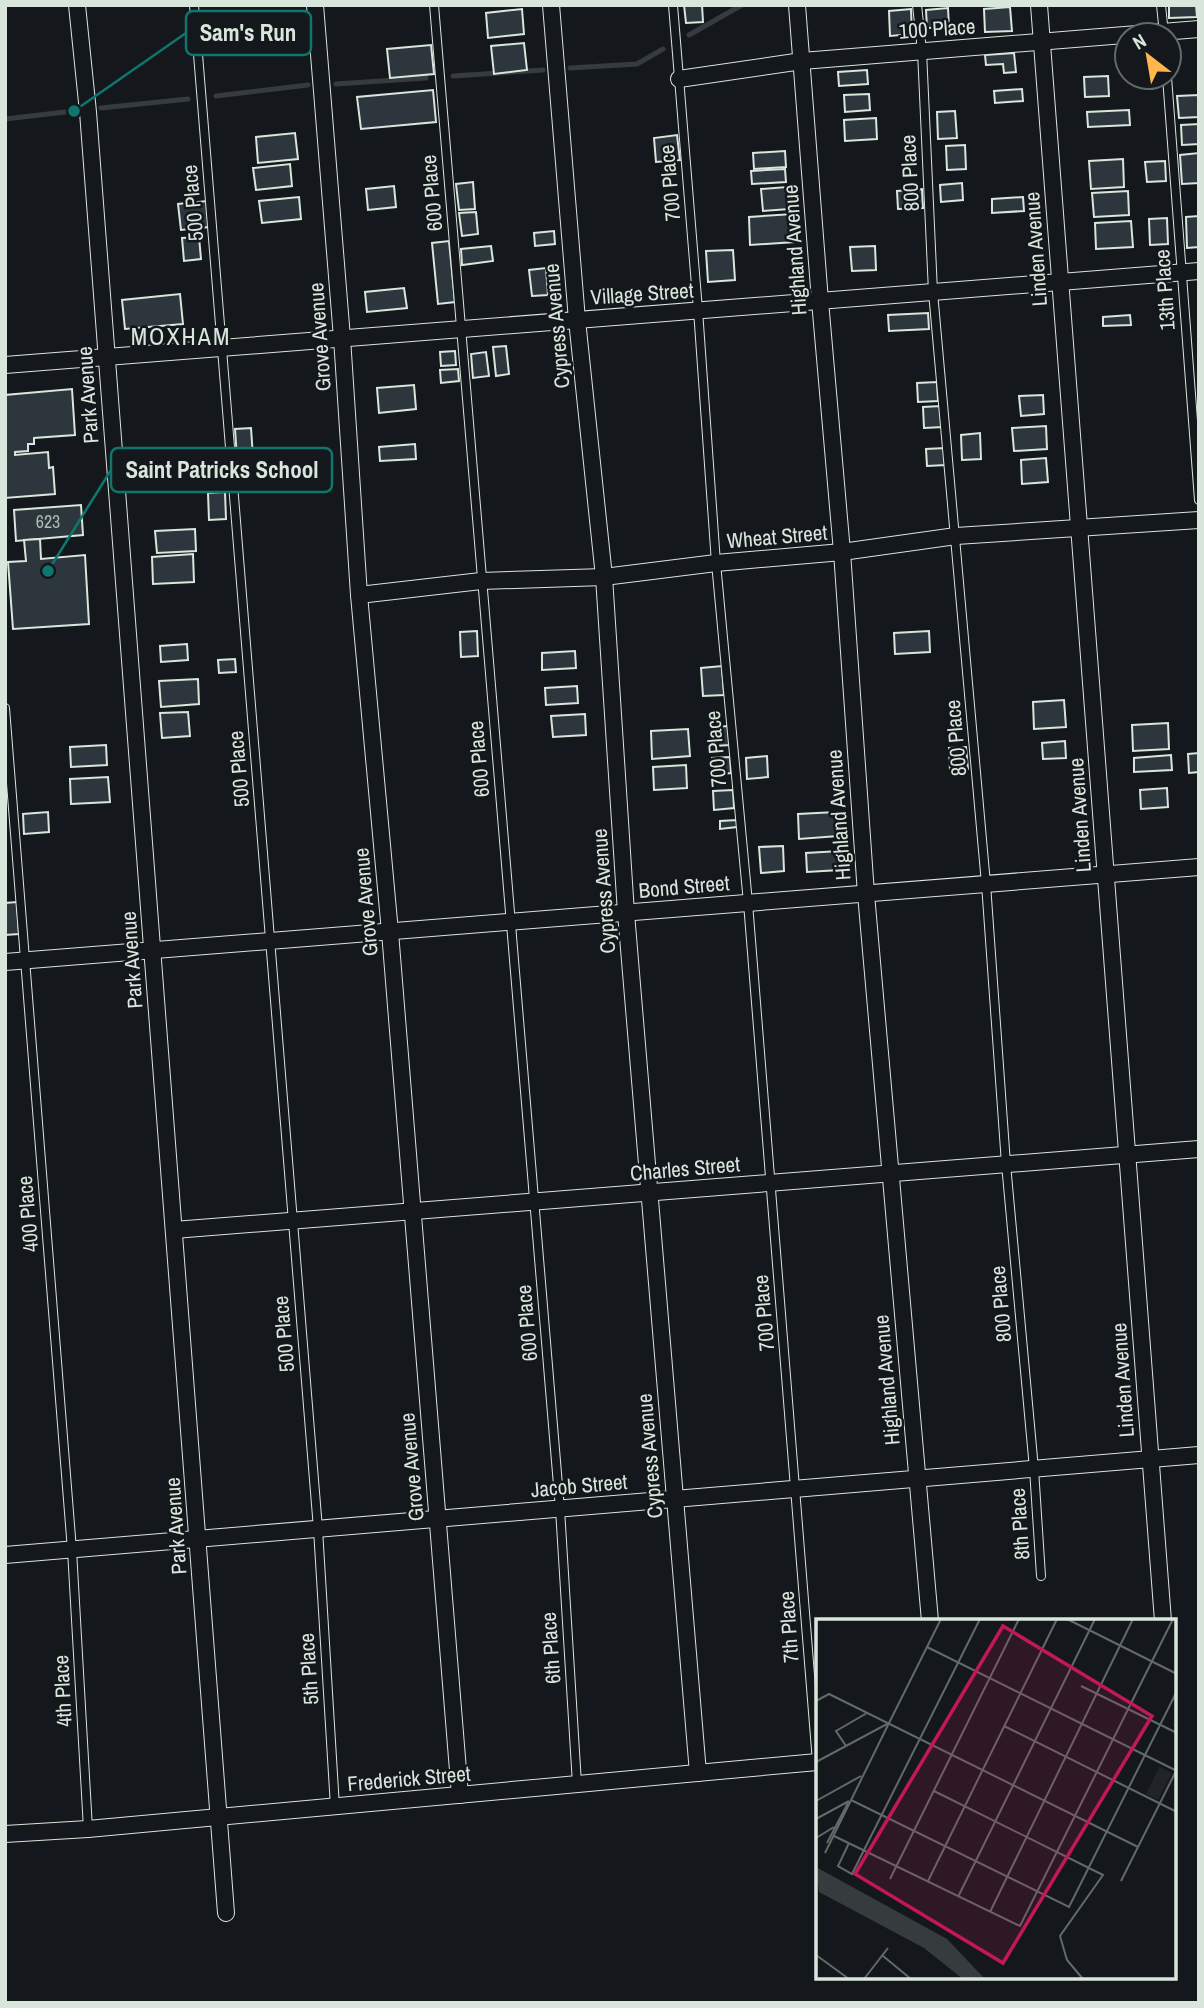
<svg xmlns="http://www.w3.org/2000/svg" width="1204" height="2008" font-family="'Archivo Narrow',sans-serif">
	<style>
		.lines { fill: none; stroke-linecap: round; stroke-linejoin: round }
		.stream { stroke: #363b3e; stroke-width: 5 }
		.building { fill: #2c363c; stroke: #d8e6dc; stroke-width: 2 }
		.lane-casing { stroke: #d8e6dc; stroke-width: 10 }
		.street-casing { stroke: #d8e6dc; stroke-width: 18 }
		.lane { stroke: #14181c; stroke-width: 8 }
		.street { stroke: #14181c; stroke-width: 16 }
		.labels { text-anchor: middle; stroke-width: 5; stroke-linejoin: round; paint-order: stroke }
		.number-label { font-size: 18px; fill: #adbab4 }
		.street-label { font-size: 21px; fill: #d8e6dc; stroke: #14181c }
		.quarter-label { font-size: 24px; letter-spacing: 2px; fill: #d8e6dc; stroke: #14181c }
		.inset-road { fill: none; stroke: #626a69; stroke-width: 2 }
		.view { fill: #c2185b; fill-opacity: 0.15; stroke: #c2185b; stroke-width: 3.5 }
		.inset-edge { fill: none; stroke: #d8e6dc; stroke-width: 3.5 }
		.leader { fill: none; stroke: #0f766e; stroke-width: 2.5 }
		.callout-dot { fill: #0f766e; stroke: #14181c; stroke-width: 2.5 }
		.callout { fill: #14181c; stroke: #0f766e; stroke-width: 2.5 }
		.callout-label { font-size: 23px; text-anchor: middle; font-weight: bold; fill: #d8e6dc }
	</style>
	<rect width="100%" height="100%" fill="#14181c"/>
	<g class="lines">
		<g class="stream">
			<path d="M689 35 742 5"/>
			<path d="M570 68 637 64 663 49"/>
			<path d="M453 76 543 70"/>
			<path d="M336 84 426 78"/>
			<path d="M216 96 308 85"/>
			<path d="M101 108 188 99"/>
			<path d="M5 119 74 111"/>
		</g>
	</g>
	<g class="building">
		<path d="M684 5H702L703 22 686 23Z"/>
		<path d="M1169 5H1196L1197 17 1169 18Z"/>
		<path d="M1010 7 1012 31 985 32 984 9Z"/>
		<path d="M948 8 949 27 927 28 926 10Z"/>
		<path d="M522 9 524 34 488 38 486 13Z"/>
		<path d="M911 9 912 34 890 36 889 11Z"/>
		<path d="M524 43 527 70 494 74 491 46Z"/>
		<path d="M431 45 434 74 390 78 387 49Z"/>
		<path d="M1014 53 1016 72 1004 73 1003 64 986 65 985 55Z"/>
		<path d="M867 70 868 84 839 86 838 72Z"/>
		<path d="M1108 76 1109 96 1085 97 1084 77Z"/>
		<path d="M1022 89 1023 101 995 103 994 91Z"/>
		<path d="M433 90 436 122 361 129 357 97Z"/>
		<path d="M869 94 870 110 845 112 844 95Z"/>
		<path d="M1199 95V117L1179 118 1177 96Z"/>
		<path d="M1129 110 1130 125 1088 127 1087 112Z"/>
		<path d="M955 111 957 138 938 139 937 112Z"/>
		<path d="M876 118 877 139 845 141 844 120Z"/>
		<path d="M1199 124V144L1182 145 1181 125Z"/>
		<path d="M295 133 298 159 258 163 256 137Z"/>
		<path d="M677 135 680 160 656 162 654 138Z"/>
		<path d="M965 145 966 169 947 170 946 146Z"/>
		<path d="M785 151 786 167 754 169 753 153Z"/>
		<path d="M1199 153V183L1182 184 1180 155Z"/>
		<path d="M1123 159 1124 187 1091 189 1089 161Z"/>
		<path d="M1165 161 1166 181 1147 182 1145 162Z"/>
		<path d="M290 164 292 186 256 190 253 168Z"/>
		<path d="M785 169 786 182 752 184 751 171Z"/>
		<path d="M473 182 475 209 459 210 456 184Z"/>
		<path d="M962 183 963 200 941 202 940 185Z"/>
		<path d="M394 186 396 207 368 210 366 189Z"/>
		<path d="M787 187 789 209 763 211 761 189Z"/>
		<path d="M922 189 923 208 898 209 897 191Z"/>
		<path d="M1128 191 1129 215 1094 217 1092 193Z"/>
		<path d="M299 197 301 219 262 223 259 201Z"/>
		<path d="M1023 197 1024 211 992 213V199Z"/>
		<path d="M207 201 209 227 181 230 178 204Z"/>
		<path d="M476 212 478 234 462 236 459 213Z"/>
		<path d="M793 214 795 242 750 245 749 217Z"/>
		<path d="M1199 216V247L1187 248 1186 217Z"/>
		<path d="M1167 218 1168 244 1150 245 1149 219Z"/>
		<path d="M1131 221 1133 247 1096 249 1095 223Z"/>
		<path d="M554 231 555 244 535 246 534 233Z"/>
		<path d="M199 237 201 259 184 261 182 238Z"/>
		<path d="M449 241 455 302 438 304 432 243Z"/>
		<path d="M491 246 493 261 462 265 461 249Z"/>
		<path d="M875 246 876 270 852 271 850 247Z"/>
		<path d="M733 250 735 280 708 282 706 251Z"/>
		<path d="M546 268 548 295 532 296 529 270Z"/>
		<path d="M404 288 407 308 367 312 365 292Z"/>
		<path d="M180 294 183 324 125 329 122 300Z"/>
		<path d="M928 313 929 329 889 331 888 315Z"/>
		<path d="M1130 315 1131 325 1103 326V317Z"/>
		<path d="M506 346 509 374 496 376 493 347Z"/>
		<path d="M455 351 456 365 441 366 440 352Z"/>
		<path d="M486 352 489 376 473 378 471 354Z"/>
		<path d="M458 369 459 381 441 383 440 370Z"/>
		<path d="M937 382 938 401 918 402 917 383Z"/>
		<path d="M414 385 416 409 379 413 377 388Z"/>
		<path d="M72 389 75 435 34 438V444H28V451L15 452V455L48 452 49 468 53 467 55 494 5 498V395Z"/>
		<path d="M1043 395 1044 414 1021 416 1019 396Z"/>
		<path d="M941 406 943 427 924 428 923 407Z"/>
		<path d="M1046 426 1047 449 1014 451 1012 428Z"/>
		<path d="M251 428 253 457 237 458 235 429Z"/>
		<path d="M980 433 981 459 962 460 961 435Z"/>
		<path d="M415 444 416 459 380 461 379 447Z"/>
		<path d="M945 448 946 465 927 466 926 449Z"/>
		<path d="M1046 458 1048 482 1022 484 1021 460Z"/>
		<path d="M225 492 226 519 209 520 208 493Z"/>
		<path d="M81 505 83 535 16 541 14 510Z"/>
		<path d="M195 529 196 551 157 553 155 531Z"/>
		<path d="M40 539 41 559 85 555 89 624 13 629 8 562 26 561 24 540Z"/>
		<path d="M193 554 194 582 153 584 152 557Z"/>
		<path d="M477 631 478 656 461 657 460 632Z"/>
		<path d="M929 631 930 652 895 654 894 633Z"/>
		<path d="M187 644 188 660 161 662 160 646Z"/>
		<path d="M575 651 576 668 542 670V653Z"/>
		<path d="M235 659 236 672 219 673 218 660Z"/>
		<path d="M722 666 724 695 703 696 701 668Z"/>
		<path d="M198 679 199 704 161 707 159 681Z"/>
		<path d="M577 686 578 703 546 705 545 688Z"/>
		<path d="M1064 700 1066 727 1034 729 1033 702Z"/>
		<path d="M188 712 190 736 162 738 160 713Z"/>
		<path d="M585 714 586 735 553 737 551 716Z"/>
		<path d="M1168 723 1169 749 1133 751 1132 725Z"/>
		<path d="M729 726 730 745 714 746 712 727Z"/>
		<path d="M688 729 690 756 652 759 651 731Z"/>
		<path d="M1065 741 1066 758 1043 759 1042 743Z"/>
		<path d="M106 745 107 765 71 767 70 747Z"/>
		<path d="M966 747 968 769 950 770 949 748Z"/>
		<path d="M1199 753V772L1189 773 1188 754Z"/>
		<path d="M1171 755 1172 770 1134 772V758Z"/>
		<path d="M767 756 768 777 747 779 746 758Z"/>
		<path d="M730 757 731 773 714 775 712 758Z"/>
		<path d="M686 765 687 788 654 790 653 767Z"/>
		<path d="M108 777 110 802 71 804 70 779Z"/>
		<path d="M1167 788 1168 807 1141 809 1140 790Z"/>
		<path d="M733 790 734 808 714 810 713 791Z"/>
		<path d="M48 812 49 832 24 834 23 814Z"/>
		<path d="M836 812 838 836 799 839 798 814Z"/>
		<path d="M737 820V827L720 829V821Z"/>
		<path d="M783 846 784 871 761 873 759 847Z"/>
		<path d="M840 851V870L807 872 806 853Z"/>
		<path d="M17 902 19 934 5 935V903Z"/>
	</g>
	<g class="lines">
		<defs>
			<g id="lane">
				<path d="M194 5 318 1529 335 1807"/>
				<path d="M434 5 560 1509 577 1784"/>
				<path d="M673 5 698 310 716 563 748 903 817 1762"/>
				<path d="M917 5 922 51 933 292 986 884 1006 1164 1034 1469 1041 1576"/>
				<path d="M1161 5 1164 34"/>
				<path d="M1167 77 1199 500"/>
				<path d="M5 708 72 1550 88 1829"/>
			</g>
			<g id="street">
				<path d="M77 5 88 112 226 1913"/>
				<path d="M315 5 342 338 359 595 390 932 460 1795"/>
				<path d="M551 5 577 320 604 577 626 913 698 1773"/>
				<path d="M797 5 820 301 842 552 866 894 930 1621"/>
				<path d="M1039 5 1163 1621"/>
				<path d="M679 79 802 61 1199 29"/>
				<path d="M5 365 1199 271"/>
				<path d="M359 595 481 581 604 577 716 563 842 552 956 536 1199 520"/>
				<path d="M5 962 1199 867"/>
				<path d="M174 1230 1199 1149"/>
				<path d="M5 1555 1199 1455"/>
				<path d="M5 1834 88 1829 817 1762"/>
			</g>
		</defs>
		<use href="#lane" class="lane-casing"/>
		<use href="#street" class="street-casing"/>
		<use href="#lane" class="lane"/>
		<use href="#street" class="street"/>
	</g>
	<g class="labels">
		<g class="number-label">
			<text x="48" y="528">623</text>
		</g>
		<g class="street-label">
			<text transform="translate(937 29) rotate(-4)" y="7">100 Place</text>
			<text transform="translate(910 173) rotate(-93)" y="7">800 Place</text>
			<text transform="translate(670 183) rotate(-95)" y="7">700 Place</text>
			<text transform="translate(432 193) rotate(-95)" y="7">600 Place</text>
			<text transform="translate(193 203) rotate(-95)" y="7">500 Place</text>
			<text transform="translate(1036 249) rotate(-94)" y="7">Linden Avenue</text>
			<text transform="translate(795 250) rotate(-94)" y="7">Highland Avenue</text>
			<text transform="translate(1165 290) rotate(-94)" y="7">13th Place</text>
			<text transform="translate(642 294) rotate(-4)" y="7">Village Street</text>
			<text transform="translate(557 326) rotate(-95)" y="7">Cypress Avenue</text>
			<text transform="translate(320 337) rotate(-94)" y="7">Grove Avenue</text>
			<text transform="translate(88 395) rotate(-94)" y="7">Park Avenue</text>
			<text transform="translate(777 537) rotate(-5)" y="7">Wheat Street</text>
			<text transform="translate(956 738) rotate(-95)" y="7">800 Place</text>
			<text transform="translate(716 749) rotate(-95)" y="7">700 Place</text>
			<text transform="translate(479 759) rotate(-95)" y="7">600 Place</text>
			<text transform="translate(239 769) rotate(-95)" y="7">500 Place</text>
			<text transform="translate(839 815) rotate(-94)" y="7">Highland Avenue</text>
			<text transform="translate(1080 815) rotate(-94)" y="7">Linden Avenue</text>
			<text transform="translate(684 887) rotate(-5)" y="7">Bond Street</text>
			<text transform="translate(604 891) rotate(-94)" y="7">Cypress Avenue</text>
			<text transform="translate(366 902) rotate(-95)" y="7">Grove Avenue</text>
			<text transform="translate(132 960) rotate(-94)" y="7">Park Avenue</text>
			<text transform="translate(685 1169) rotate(-5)" y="7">Charles Street</text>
			<text transform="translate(28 1214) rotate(-95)" y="7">400 Place</text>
			<text transform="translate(1001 1304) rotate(-95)" y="7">800 Place</text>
			<text transform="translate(764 1313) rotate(-95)" y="7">700 Place</text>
			<text transform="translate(527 1323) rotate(-95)" y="7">600 Place</text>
			<text transform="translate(284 1334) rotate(-95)" y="7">500 Place</text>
			<text transform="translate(887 1380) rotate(-95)" y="7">Highland Avenue</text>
			<text transform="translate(1123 1380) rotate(-94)" y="7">Linden Avenue</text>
			<text transform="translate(650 1456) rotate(-95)" y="7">Cypress Avenue</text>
			<text transform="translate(412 1467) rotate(-95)" y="7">Grove Avenue</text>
			<text transform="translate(579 1486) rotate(-5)" y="7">Jacob Street</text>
			<text transform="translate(1020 1524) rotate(-94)" y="7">8th Place</text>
			<text transform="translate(176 1526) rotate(-94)" y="7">Park Avenue</text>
			<text transform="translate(789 1627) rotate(-94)" y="7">7th Place</text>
			<text transform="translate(551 1648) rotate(-94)" y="7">6th Place</text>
			<text transform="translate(309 1669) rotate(-94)" y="7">5th Place</text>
			<text transform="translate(63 1691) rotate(-93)" y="7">4th Place</text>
			<text transform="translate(409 1779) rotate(-5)" y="7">Frederick Street</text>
		</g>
		<g class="quarter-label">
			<text x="181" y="345">MOXHAM</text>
		</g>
	</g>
	<g transform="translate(816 1619)">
		<rect width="360" height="360" fill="#14181c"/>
		<path d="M343 148 356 154 342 181 330 175Z" fill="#202428"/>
		<path d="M0 248 131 320 169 360H147L108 329 3 273Z" fill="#363b3e"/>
		<path class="inset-road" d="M251 0 361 55M111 28 361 152M265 67 361 114M0 82 13 75 322 228M188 107 361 193M30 127 20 112 51 94M0 143 73 104 125 0M118 172 287 256 244 317 251 341 267 360M35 181 253 288 361 72M0 182 45 157M0 200 33 182M18 217 204 307 357 0M0 219 18 208M11 224 33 182M33 224 22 247 36 255 164 0M9 234 73 104M74 260 203 0M112 262 241 0M305 262 360 152M142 278 279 0M174 293 317 0M0 336 33 360M67 337 95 360M48 360 72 329"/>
		<path class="view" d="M187 7 336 97 187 344 39 255Z"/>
		<rect width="360" height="360" class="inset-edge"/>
	</g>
	<path class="leader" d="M74 111L186 33M48 571L111 470"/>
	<g class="callout-dot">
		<circle cx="74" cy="111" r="7"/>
		<circle cx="48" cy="571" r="7"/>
	</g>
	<g class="callout">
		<rect x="186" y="11" width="125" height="44" rx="7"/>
		<rect x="111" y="448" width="221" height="44" rx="7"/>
	</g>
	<g class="callout-label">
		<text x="248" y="41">Sam's Run</text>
		<text x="222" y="478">Saint Patricks School</text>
	</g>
	<rect width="1204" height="2008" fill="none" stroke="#d8e6dc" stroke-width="14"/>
	<g transform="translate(1148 56) rotate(329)"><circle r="33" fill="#14181c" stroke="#626a69" stroke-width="2"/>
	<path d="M0-5L12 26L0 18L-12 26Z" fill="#ffb74d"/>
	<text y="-10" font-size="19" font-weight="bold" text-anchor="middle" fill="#d8e6dc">N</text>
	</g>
</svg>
